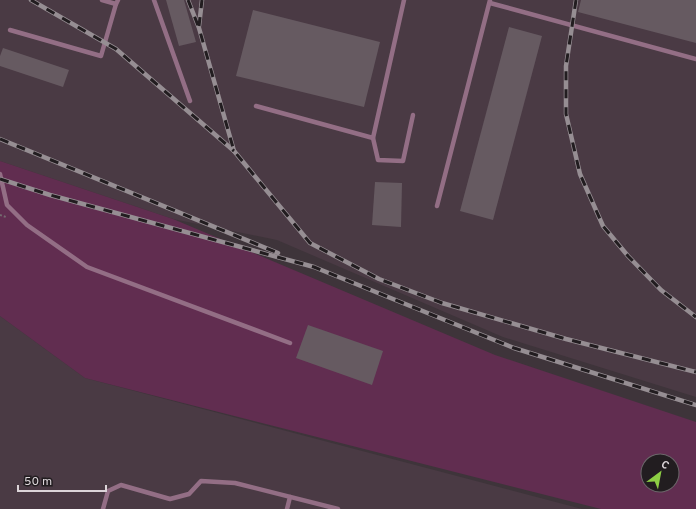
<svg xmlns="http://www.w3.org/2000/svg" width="696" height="509" font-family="Overpass,sans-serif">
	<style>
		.built { fill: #4a3a44 }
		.green { fill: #612d50; fill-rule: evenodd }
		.building { fill: #665a61 }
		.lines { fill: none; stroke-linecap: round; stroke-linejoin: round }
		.path { stroke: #746b70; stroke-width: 2; stroke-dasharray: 2 2; stroke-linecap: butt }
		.lane { stroke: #936e85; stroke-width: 4.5 }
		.rail-casing { stroke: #968e93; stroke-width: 4.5 }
		.rail { stroke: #221d20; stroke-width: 3; stroke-dasharray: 9; stroke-linecap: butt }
	</style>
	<rect width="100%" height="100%" fill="#3e343a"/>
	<g class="built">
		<path d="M0 0H696V397L503 337 277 240 173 219 0 161Z"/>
		<path d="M0 316 85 378 582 509H0Z"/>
	</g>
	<path class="green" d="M0 161 173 219 495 355 696 422V509H601L85 378 0 316ZM648 461H672V485H648Z"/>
	<g class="building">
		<path d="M166 0H184L196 42 179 46Z"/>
		<path d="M581 0H696V43L578 12Z"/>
		<path d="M253 10 380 42 364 107 236 76Z"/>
		<path d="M509 27 542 36 493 220 460 211Z"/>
		<path d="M3 48 69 70 63 87 0 66V56Z"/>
		<path d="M375 182 402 183 401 227 372 225Z"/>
		<path d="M308 325 383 351 372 385 296 358Z"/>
	</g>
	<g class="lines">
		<path class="path" d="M0 215 6 217"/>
		<g class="lane">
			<path d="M102 0 116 4 118 0"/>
			<path d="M154 0 190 101"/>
			<path d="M490 3 696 59"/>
			<path d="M10 30 101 56 116 4"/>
			<path d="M256 106 373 138 404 0"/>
			<path d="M373 138 378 160 403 161 413 115"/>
			<path d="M0 174 7 205 27 225 87 267 290 343"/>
			<path d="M437 206 490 0"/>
			<path d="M103 509 108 491 121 485 170 499 189 494 201 481 235 483 338 509"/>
			<path d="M287 509 290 497"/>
		</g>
		<defs>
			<g id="rail">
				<path d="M31 0 116 49 234 151"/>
				<path d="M188 0 199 28 234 151 310 243 379 279 442 303 566 339 696 372"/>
				<path d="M576 0 566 66V114L580 174 603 226 628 256 661 290 696 317"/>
				<path d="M199 26 202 0"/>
				<path d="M0 139 278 253"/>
				<path d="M0 179 50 195 314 267 514 348 696 405"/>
			</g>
		</defs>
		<use href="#rail" class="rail-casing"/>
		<use href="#rail" class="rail"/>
	</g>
	<g transform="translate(660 473) rotate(32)"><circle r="19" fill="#221d20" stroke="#6c676a"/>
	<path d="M0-3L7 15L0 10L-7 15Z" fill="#8dce44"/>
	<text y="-6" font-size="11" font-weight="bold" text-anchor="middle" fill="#dcd5d9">С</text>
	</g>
	<path d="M18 485v6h88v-6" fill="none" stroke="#dcd5d9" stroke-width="2"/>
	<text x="24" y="485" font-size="12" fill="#dcd5d9" stroke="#221d20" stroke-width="3" paint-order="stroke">50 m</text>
</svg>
